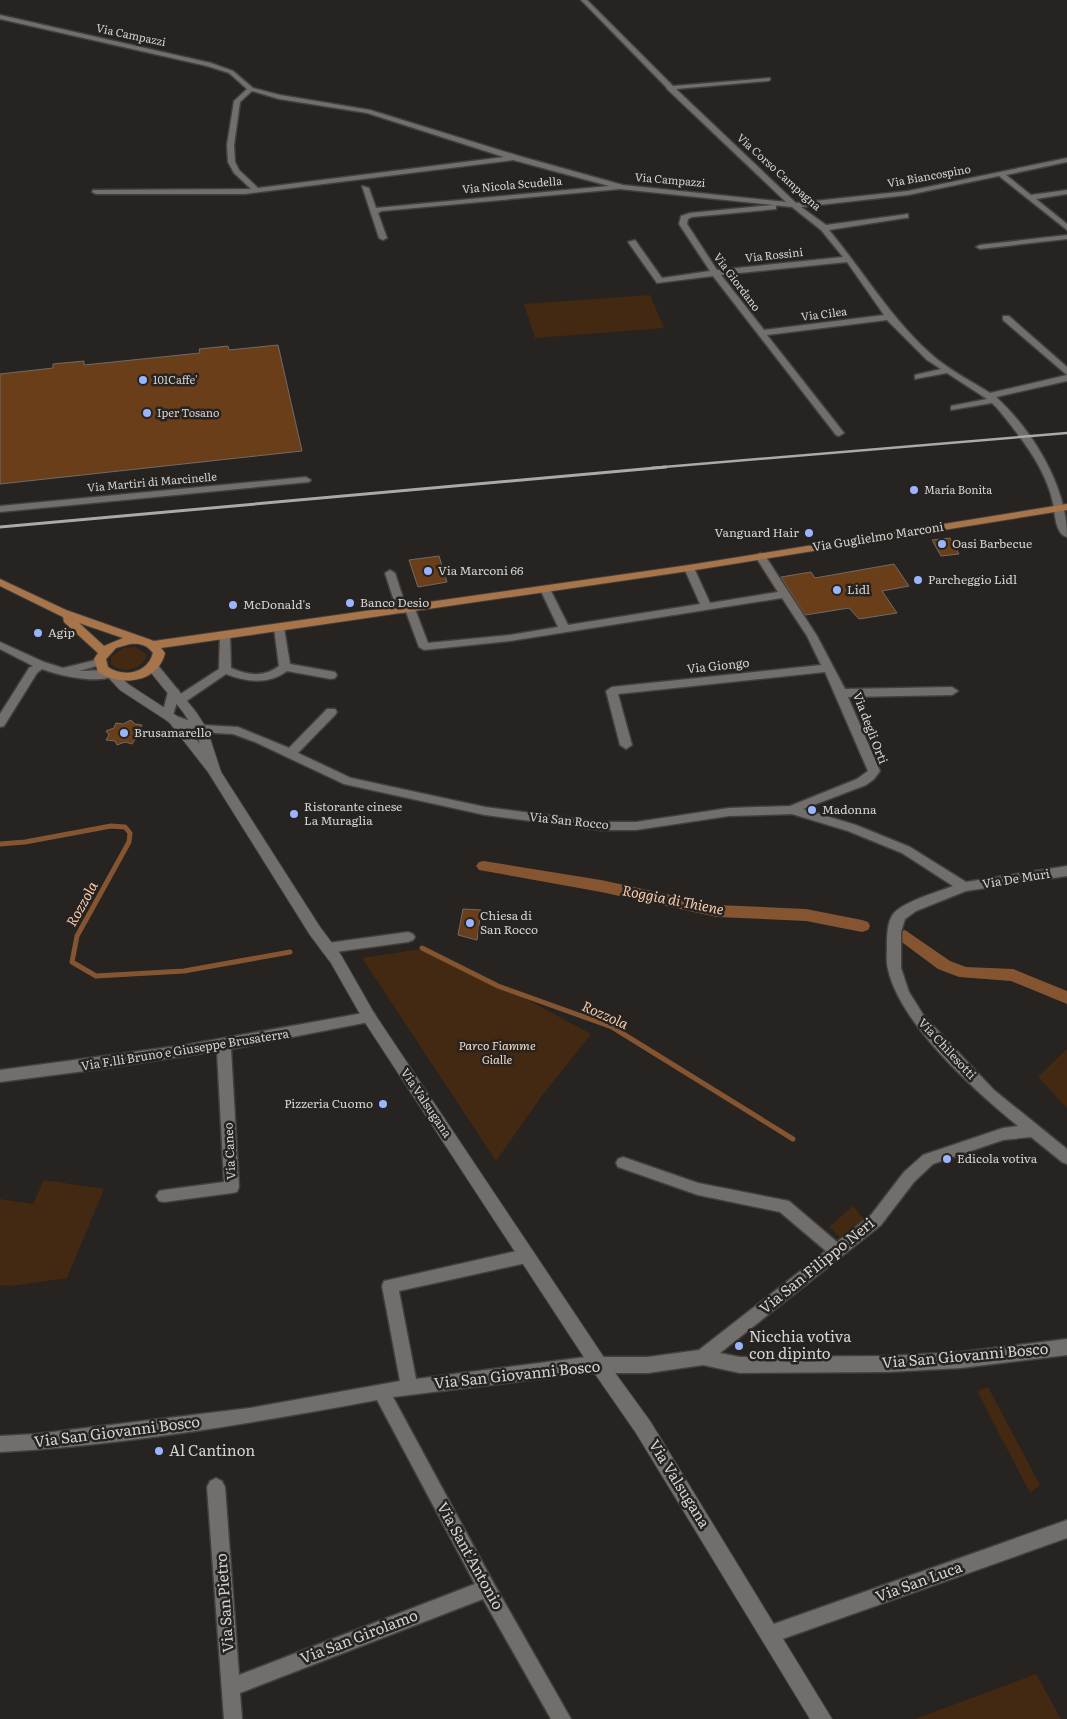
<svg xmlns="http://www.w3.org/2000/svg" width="1067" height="1719" font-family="Literata,serif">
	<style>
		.green { fill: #442912 }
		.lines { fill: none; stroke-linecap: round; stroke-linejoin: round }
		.stream { stroke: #845530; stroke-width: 5 }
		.canal { fill: #845530; fill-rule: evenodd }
		.building { fill: #6a3e18; stroke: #6f6b68 }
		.minor-casing { stroke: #42403e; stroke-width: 3 }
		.secondary-casing { stroke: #42403e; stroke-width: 2 }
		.primary-casing { stroke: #42403e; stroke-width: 2 }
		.minor { fill: #726e6b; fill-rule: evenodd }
		.secondary { fill: #726e6b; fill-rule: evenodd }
		.primary { fill: #a77549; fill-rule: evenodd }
		.rail-far1 { stroke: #acaaa8; stroke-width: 2.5 }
		.rail { stroke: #acaaa8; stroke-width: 3 }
		.poi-dot { fill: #9ab5fd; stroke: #262320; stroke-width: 2 }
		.labels { text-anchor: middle; stroke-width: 5; stroke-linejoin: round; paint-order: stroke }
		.far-street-label { font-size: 11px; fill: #d5d3d1; stroke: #262320 }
		.far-poi-label { font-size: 11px; fill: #d5d3d1; stroke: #262320; text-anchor: start }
		.poi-label { font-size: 12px; fill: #d5d3d1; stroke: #262320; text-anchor: start }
		.street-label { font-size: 12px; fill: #d5d3d1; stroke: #262320 }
		.park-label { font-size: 12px; font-style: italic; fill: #f5d7c1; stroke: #262320 }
		.water-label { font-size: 14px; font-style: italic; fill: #f7cbab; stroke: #262320 }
		.near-street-label { font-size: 15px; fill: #d5d3d1; stroke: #262320 }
		.near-poi-label { font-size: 15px; fill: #d5d3d1; stroke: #262320; text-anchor: start }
	</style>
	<rect width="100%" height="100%" fill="#262320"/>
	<g class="green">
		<path d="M650 295 664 328 535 338 524 304Z"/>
		<path d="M135 647 146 654V658C140 670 121 674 111 664V657L123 648Z"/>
		<path d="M422 949 506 988 591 1034 544 1093 496 1161 362 958Z"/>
		<path d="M1067 1049V1108L1038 1077Z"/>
		<path d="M44 1180 104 1189 67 1278 11 1286 0 1285V1199L33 1204Z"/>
		<path d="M853 1206 864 1219 840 1237 829 1227Z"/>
		<path d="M988 1387 1040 1485 1030 1493 977 1391Z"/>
		<path d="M1036 1674 1061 1719H915Z"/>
	</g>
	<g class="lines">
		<g class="stream">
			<path d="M0 844 25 842 111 826 125 827 130 833 129 842 77 936 72 962 96 976 184 971 290 952"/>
			<path d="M422 948 498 986 612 1027 793 1139"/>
		</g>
		<g class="canal">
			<path d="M484 861 601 880 717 905 806 909 862 920 868 922 870 926 868 930 862 932 806 921 717 917 601 892 479 870 476 866 479 862Z"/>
			<path d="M905 930 950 961 966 967 1013 969 1067 991V1004L1011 981 959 977 938 969 899 940 897 936 899 932Z"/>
		</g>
	</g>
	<g class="building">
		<path d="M278 345 302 451 0 484V374L53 368V364L84 361V365L200 353 199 349 228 346 229 350Z"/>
		<path d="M950 538 959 554 941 556 932 540Z"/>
		<path d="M439 556 447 582 418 587 409 560Z"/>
		<path d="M894 564 909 586 882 591 897 613 859 619 849 608 805 615 781 577 811 572 815 578Z"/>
		<path d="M131 720 135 724 142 725 139 731 143 736 136 738 132 744 125 742 117 745 115 741 106 740 109 735 106 731 114 728 116 723 123 724Z"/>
		<path d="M463 909 481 910 477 940 458 935Z"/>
	</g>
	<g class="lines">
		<defs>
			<g id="minor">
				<path d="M581 0H587L673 86 770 78V80L768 81 676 89 796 203 908 191 1067 158V162L1006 175 1031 195 1067 190V194L1036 199 1067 224V230L999 176 908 195 801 207 826 225 908 214V218H905L829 230C864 272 891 319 932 355 949 370 971 381 990 393L1067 375V381L996 397C1033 431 1067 486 1067 537 1055 534 1055 513 1053 503 1046 468 1019 435 997 408L992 403 951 410V406L987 399 947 373 915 379V375L941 369 927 360 887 320 767 335 844 433 839 436 836 435 713 276 657 283 628 242 635 240 662 278 710 271 679 224 681 216 690 213 773 205H776V209L692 217 688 219 687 224 717 270 843 257 821 230 792 207 620 189 382 211 378 213 387 238 383 240 379 238 362 186 369 188 376 208 609 186 513 160 245 194H96L92 192 93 190 251 189 234 173 228 162 227 145 234 101 247 89 229 73 207 66 0 19V15L211 63 233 71 253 88 280 95 370 110 519 156 623 185 786 202 667 89 666 87ZM252 91 279 99 367 113 504 157 258 188 239 170 235 162 234 145 240 102ZM847 262 884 315 764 330 721 275Z"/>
				<path d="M1067 235V239L980 249 976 247 980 245Z"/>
				<path d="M1003 316H1009L1067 367V375L1003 320Z"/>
				<path d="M306 477 311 480 309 482 0 512V506Z"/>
				<path d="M760 553 764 554 817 636 845 689 952 687 958 691 952 695 848 697 880 771 874 779 866 785 803 809 856 825 910 847 966 882 1067 866V876L966 891 916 911 905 919 901 932V968L909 992 924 1016 994 1090 1067 1149V1164L1062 1162 1031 1137 1003 1140 933 1164 914 1182 881 1225 720 1353 740 1357 888 1356 961 1352 1067 1339V1355L961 1368 888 1372 740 1373 703 1365 648 1373H586L393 1397 493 1582 571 1719H551L483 1599 240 1693 242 1719H224L207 1487 210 1481 216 1478 222 1481 225 1487 239 1675 475 1584 377 1400C253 1423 126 1445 0 1452V1436L36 1434 250 1408 400 1381 382 1286 384 1281 526 1249 531 1251 534 1256 531 1261 526 1263 399 1291 416 1379 586 1357H648L699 1350 826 1251 780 1212 698 1195 618 1167 616 1163 618 1159 623 1157 698 1183 789 1201 837 1242 871 1215 904 1172 923 1155 1003 1128 1018 1126C975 1091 900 1024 888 969 886 962 887 954 887 946 887 936 887 921 894 913 905 901 938 892 953 886L902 853 848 831 792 814 729 816 636 830H601L485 815 344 784 255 742 233 734 197 732 169 722 162 715 168 692 170 689H178L179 695 219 669 220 635 225 632 230 635 231 668C248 675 263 678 279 666L274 628 279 625 284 628 290 664 335 672 337 675 335 678 331 679 287 671C268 685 247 682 226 674L185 702H177L173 715 202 725 238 727 289 748 327 709H335L337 712 335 715 298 753 351 778 485 807 601 822H636L729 808 790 806 857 779 868 771 825 672 618 694 632 745 626 749 620 745 606 691 612 687 821 665 807 636 782 598 510 641 424 650 419 647 406 612 402 613 397 610 385 573 390 570 395 573 406 607 410 606 415 609 428 643 510 635 558 627 540 589 545 586 550 589 568 625 700 604 684 568 689 565 694 568 710 603 778 592 755 556Z"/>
				<path d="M0 642 44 662 63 668 100 659 104 660 106 662 104 664 79 671 109 670 115 674C103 686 57 675 42 669L37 673 4 726 0 727V714L29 668 33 666 0 649Z"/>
				<path d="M408 932 413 934 415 937 413 940 408 942 328 953 323 952 321 948 323 944 328 943Z"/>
				<path d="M369 1012 374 1013 376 1017 374 1021 369 1022 231 1049 239 1187 237 1192 232 1193 164 1202 159 1201 156 1196 159 1191 164 1190 224 1182 217 1051 93 1070 0 1082V1070L185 1045Z"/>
				<path d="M1067 1520V1538L771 1643 765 1640 762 1634 765 1628 771 1625Z"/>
			</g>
			<path id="secondary" d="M153 663 157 664 196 712 207 729 221 772 320 927 341 955 374 1013 605 1359 650 1421 832 1719H810L636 1433 593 1371 364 1021 331 963 310 935 208 772 169 722 120 690 106 675 108 672H116L128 684 177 716 200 744C190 713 165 693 147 667Z"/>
			<path id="primary" d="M1067 504V510L689 571 161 648 165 653C158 683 121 687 98 672L94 659 98 653 64 622 63 617 0 586V579L66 610 154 641 689 565ZM79 623 123 638 104 646ZM130 644C140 643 147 645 153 653 148 673 124 678 108 667L106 659 116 648Z"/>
		</defs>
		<use href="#minor" class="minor-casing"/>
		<use href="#secondary" class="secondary-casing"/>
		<use href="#primary" class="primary-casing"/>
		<use href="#minor" class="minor"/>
		<use href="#secondary" class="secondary"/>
		<use href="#primary" class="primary"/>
		<path class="rail-far1" d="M652 468 1067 433"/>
		<path class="rail" d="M0 527 666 467"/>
	</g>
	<g class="poi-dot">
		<circle cx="143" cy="380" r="5"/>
		<circle cx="147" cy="413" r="5"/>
		<circle cx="914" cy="490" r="5"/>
		<circle cx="809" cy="533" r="5"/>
		<circle cx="942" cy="544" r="5"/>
		<circle cx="428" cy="571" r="5"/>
		<circle cx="918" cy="580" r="5"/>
		<circle cx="837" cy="590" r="5"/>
		<circle cx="350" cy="603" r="5"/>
		<circle cx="233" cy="605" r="5"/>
		<circle cx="38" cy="633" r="5"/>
		<circle cx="124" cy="733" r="5"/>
		<circle cx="812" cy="810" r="5"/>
		<circle cx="294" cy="814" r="5"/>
		<circle cx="470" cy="923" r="5"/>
		<circle cx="383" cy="1104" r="5"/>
		<circle cx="947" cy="1159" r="5"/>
		<circle cx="739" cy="1346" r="5"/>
		<circle cx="159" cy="1451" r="5"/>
	</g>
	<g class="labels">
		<g class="far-street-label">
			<text transform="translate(131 35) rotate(12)" y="4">Via Campazzi</text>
			<text transform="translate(779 172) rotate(42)" y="4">Via Corso Campagna</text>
			<text transform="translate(929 176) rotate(-10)" y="4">Via Biancospino</text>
			<text transform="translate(670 180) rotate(5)" y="4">Via Campazzi</text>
			<text transform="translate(512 185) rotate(-5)" y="4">Via Nicola Scudella</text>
			<text transform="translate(774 255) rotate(-6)" y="4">Via Rossini</text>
			<text transform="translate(737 282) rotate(53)" y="4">Via Giordano</text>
			<text transform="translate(824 314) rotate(-7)" y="4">Via Cilea</text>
			<text transform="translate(152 482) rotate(-5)" y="4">Via Martiri di Marcinelle</text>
		</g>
		<g class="far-poi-label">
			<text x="153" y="384">101Caffe'</text>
			<text x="157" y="417">Iper Tosano</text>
			<text x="924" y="494">María Bonita</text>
		</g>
		<g class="poi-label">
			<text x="799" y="537" text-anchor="end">Vanguard Hair</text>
			<text x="952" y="548">Oasi Barbecue</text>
			<text x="438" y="575">Via Marconi 66</text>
			<text x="928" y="584">Parcheggio Lidl</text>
			<text x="847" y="594">Lidl</text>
			<text x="360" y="607">Banco Desio</text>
			<text x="243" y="609">McDonald's</text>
			<text x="48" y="637">Agip</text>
			<text x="134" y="737">Brusamarello</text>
			<text x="304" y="811">Ristorante cinese<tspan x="304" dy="14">La Muraglia</tspan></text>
			<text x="822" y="814">Madonna</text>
			<text x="480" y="920">Chiesa di<tspan x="480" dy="14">San Rocco</tspan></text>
			<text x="373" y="1108" text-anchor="end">Pizzeria Cuomo</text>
			<text x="957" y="1163">Edicola votiva</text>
		</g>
		<g class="street-label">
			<text transform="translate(878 537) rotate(-9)" y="4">Via Guglielmo Marconi</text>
			<text transform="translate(718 666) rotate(-6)" y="4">Via Giongo</text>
			<text transform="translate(870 728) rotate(69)" y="4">Via degli Orti</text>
			<text transform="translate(569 821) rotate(6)" y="4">Via San Rocco</text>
			<text transform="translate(1016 879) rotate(-9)" y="4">Via De Muri</text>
			<text transform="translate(947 1049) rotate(47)" y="4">Via Chilesotti</text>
			<text transform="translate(185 1050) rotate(-9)" y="4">Via F.lli Bruno e Giuseppe Brusaterra</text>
			<text transform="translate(426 1103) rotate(56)" y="4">Via Valsugana</text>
			<text transform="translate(230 1151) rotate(-93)" y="4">Via Caneo</text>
		</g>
		<g class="park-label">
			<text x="497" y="1050">Parco Fiamme<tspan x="497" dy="14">Gialle</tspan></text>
		</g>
		<g class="water-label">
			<text transform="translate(673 900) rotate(11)" y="5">Roggia di Thiene</text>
			<text transform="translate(82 904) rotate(-61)" y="5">Rozzola</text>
			<text transform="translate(605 1015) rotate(24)" y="5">Rozzola</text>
		</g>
		<g class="near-street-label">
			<text transform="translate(817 1266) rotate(-39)" y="5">Via San Filippo Neri</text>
			<text transform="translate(965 1356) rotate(-5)" y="5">Via San Giovanni Bosco</text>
			<text transform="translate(517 1375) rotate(-6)" y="5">Via San Giovanni Bosco</text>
			<text transform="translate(117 1432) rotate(-7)" y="5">Via San Giovanni Bosco</text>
			<text transform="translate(679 1484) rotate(58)" y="5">Via Valsugana</text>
			<text transform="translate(470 1556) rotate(61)" y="5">Via Sant'Antonio</text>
			<text transform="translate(919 1582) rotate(-20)" y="5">Via San Luca</text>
			<text transform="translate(225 1603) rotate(-94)" y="5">Via San Pietro</text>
			<text transform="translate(359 1637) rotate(-21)" y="5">Via San Girolamo</text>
		</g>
		<g class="near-poi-label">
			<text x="749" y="1342">Nicchia votiva<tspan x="749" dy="17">con dipinto</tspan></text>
			<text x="169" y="1456">Al Cantinon</text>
		</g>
	</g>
</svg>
